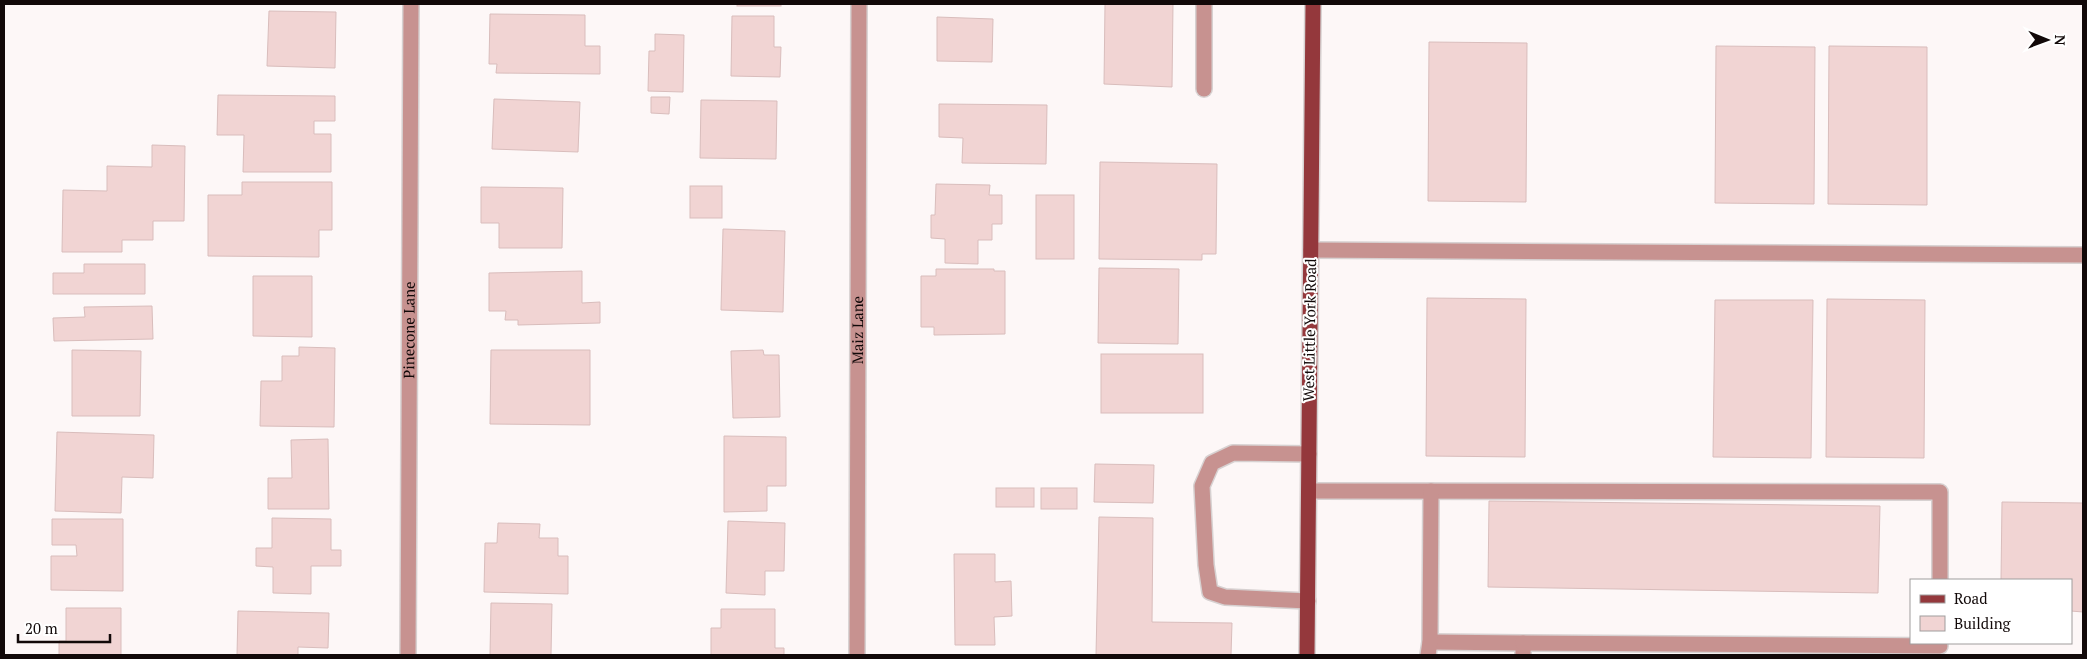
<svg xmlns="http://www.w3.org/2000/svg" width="2087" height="659" font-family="'PT Serif',serif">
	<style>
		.building { fill: #f1d4d3; stroke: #d9bdbc }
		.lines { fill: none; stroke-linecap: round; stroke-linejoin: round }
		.minor-casing { stroke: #d7d1d1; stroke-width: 18 }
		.major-casing { stroke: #d7d1d1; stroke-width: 18 }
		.minor { stroke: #c79290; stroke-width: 15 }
		.major { stroke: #94383c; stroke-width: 15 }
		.labels { text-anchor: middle; stroke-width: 4; stroke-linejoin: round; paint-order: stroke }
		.street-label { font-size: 15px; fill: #120909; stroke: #fff }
	</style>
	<rect width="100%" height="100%" fill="#fdf7f7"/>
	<g class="building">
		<rect x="737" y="4" width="44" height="2"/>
		<path d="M1105 4H1173L1172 87 1104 84Z"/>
		<path d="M269 11 336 12 335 68 267 66Z"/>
		<path d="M490 14 585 15V46H600V74L496 73 497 64H489Z"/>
		<path d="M732 16H774V47H781L780 77 731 76Z"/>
		<path d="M937 17 993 19 992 62 937 61Z"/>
		<path d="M655 34 684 35 683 92 648 91 649 51H655Z"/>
		<path d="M1429 42 1527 43 1526 202 1428 201Z"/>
		<path d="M1716 46 1815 47 1814 204 1715 203Z"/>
		<path d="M1829 46 1927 47V205L1828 204Z"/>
		<path d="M218 95 335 96V121H314V134H331V172H243L244 135H217Z"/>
		<path d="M651 97H670L669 114 651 113Z"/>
		<path d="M494 99 580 102 578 152 492 149Z"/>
		<path d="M701 100 777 101 776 159 700 158Z"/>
		<path d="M939 104 1047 105 1046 164 962 163 963 138 939 137Z"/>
		<path d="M152 145 185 146 184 221H153V240H122V252H62L63 190 107 191V166L152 167Z"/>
		<path d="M1100 162 1217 164 1216 254H1202V260L1099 259Z"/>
		<path d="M242 182H332V230H319V257L208 256V195H242Z"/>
		<path d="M936 184 990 185 989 195H1002V224H992V240H978V264L945 263V239L931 238V215H935Z"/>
		<rect x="690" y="186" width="32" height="32"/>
		<path d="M481 187 563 188 562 248H499V223H481Z"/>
		<rect x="1036" y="195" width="38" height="64"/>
		<path d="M723 229 785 231 783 312 721 310Z"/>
		<path d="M84 264H145V294H53V273H84Z"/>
		<path d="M1099 268 1179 269 1178 344 1098 343Z"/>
		<path d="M936 269H994V271H1005V334L934 335V327H921V276H936Z"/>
		<path d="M582 271V303L600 302V323L518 325V320H505L506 311H489V273Z"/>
		<path d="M253 276H312V337L253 336Z"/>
		<path d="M1427 298 1526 299 1525 457 1426 456Z"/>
		<path d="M1827 299 1925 300 1924 458 1826 457Z"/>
		<path d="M1715 300H1813L1811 458 1713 457Z"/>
		<path d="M152 306 153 339 54 341 53 318 85 317 84 307Z"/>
		<path d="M299 347 335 348 334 427 260 426 261 381H282V356H299Z"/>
		<path d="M72 350 141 351 140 416H72Z"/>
		<path d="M491 350H590V425L490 424Z"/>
		<path d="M763 350 764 355H779L780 417 733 418 731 351Z"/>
		<rect x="1101" y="354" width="102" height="59"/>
		<path d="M57 432 154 435 153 478 122 477 121 513 55 511Z"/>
		<path d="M724 436 786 437V486H767V511L724 512Z"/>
		<path d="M328 439 329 509H268V478H292L291 440Z"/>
		<path d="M1095 464 1154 465 1153 503 1094 502Z"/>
		<rect x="996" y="488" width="38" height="19"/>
		<rect x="1041" y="488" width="36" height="21"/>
		<path d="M1489 501 1880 506 1878 593 1488 587Z"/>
		<path d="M2002 502 2083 503V612L2071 611V580H2001Z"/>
		<path d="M1099 517 1153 518 1152 622 1232 623 1231 655H1096Z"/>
		<path d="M272 518 331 519V550H341V566H311V594L273 593V567L256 566V548H272Z"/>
		<path d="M52 519H123V591L51 590V556H77L76 545H52Z"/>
		<path d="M728 521 785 523 784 571H765V595L726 593Z"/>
		<path d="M498 523 540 524 539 538H558V556H568V594L484 592 485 543H497Z"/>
		<path d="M954 554H995V582L1011 581 1012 616 994 617 995 645H955Z"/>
		<path d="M491 603 552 604 551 655H490Z"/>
		<path d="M66 608H121V655H59V641H66Z"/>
		<path d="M721 609H775V648H784V655H711V628H721Z"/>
		<path d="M238 611 329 613 328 648 298 647V655H237Z"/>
	</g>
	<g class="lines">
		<defs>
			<g id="minor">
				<path d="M1204 4V89"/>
				<path d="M1311 250 2083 255"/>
				<path d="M1309 491 1940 492V580"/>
				<path d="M1308 601 1225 597 1210 592 1206 565 1202 486 1212 463 1233 453 1309 454"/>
				<path d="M1430 642 1523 643V655"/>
				<path d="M1523 643 1940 646"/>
				<path id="s1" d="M408 655 411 4"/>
				<path id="s2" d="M857 655 859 4"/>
				<path d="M1428 655 1430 642 1431 491"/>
			</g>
			<path id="major" d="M1307 655 1313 4"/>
		</defs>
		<use href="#minor" class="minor-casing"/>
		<use href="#major" class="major-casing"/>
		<use href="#minor" class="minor"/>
		<use href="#major" class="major"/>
	</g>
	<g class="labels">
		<g class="street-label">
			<text dy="5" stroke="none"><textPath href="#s1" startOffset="325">Pinecone Lane</textPath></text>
			<text dy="5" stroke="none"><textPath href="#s2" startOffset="325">Maiz Lane</textPath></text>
			<text transform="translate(1310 330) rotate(-89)" y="5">West Little York Road</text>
		</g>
	</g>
	<rect width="2087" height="659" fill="none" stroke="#120909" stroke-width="10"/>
	<rect x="1910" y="579" width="162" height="65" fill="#ffffff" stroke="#a09d9d"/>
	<rect x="1920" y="595" width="25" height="8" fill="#94383c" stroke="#a09d9d"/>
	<text x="1954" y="604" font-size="15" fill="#120909">Road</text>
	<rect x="1920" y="616" width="25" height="15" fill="#f1d4d3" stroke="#a09d9d"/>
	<text x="1954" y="629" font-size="15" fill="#120909">Building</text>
	<g transform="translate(2047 40) rotate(91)" stroke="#ffffff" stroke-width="4" paint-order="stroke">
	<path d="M0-4L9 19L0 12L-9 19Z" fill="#120909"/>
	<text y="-8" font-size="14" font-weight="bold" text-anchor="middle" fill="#120909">N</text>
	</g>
	<path d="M18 634v8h92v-8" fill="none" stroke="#120909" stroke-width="2.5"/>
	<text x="25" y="634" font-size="15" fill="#120909" stroke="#ffffff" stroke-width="4" paint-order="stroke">20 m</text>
</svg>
